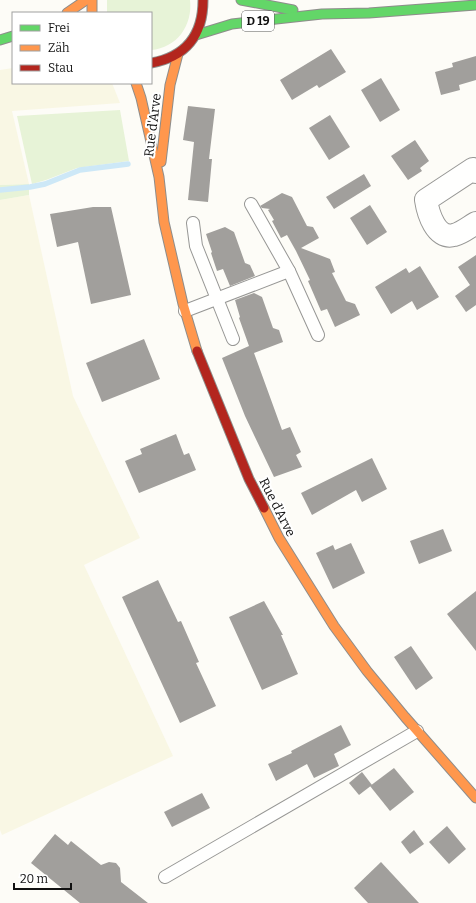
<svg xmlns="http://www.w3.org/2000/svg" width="476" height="903" font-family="Bitter,serif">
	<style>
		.farmland { fill: #f9f7e4 }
		.green { fill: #e7f3d7 }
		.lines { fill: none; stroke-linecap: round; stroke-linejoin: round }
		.stream { stroke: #cde8f7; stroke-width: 5.5 }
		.building { fill: #a19f9c }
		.lane-casing { stroke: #979795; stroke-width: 14 }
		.street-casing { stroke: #979795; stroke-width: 24 }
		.fast-casing { stroke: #8e8d8b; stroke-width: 11 }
		.slow-casing { stroke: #8e8d8b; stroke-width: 11 }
		.jam-casing { stroke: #8e8d8b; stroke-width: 11 }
		.lane { stroke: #fffffe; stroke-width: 12 }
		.street { stroke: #fffffe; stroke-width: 22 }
		.fast { stroke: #63d668; stroke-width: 9 }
		.slow { stroke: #ff974d; stroke-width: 9 }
		.jam { stroke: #b3261e; stroke-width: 9 }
		.labels { text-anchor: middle; stroke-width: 4; stroke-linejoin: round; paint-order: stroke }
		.shield { fill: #fff; stroke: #585858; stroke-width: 1 }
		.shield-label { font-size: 12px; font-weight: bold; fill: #111 }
		.street-label { font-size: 13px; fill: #111; stroke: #fff }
	</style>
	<rect width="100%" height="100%" fill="#fdfcf7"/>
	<g class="farmland">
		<path d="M13 68V83H112L120 103 12 111 29 184 0 185V70Z"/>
		<path d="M29 195 73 396 140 538 84 565 173 756 2 835 0 830V200Z"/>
	</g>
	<g class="green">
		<path d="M107 0H190C193 25 177 48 151 50V13H107Z"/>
		<path d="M120 110 129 161 77 168 46 180 32 184 17 116Z"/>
		<path d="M29 184V195L0 200V185Z"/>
	</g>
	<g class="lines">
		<path class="stream" d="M0 190 30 187 45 184 80 170 128 164"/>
	</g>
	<g class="building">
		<path d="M331 49 346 72 319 88 317 85 292 100 280 80Z"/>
		<path d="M476 56V80L459 85 460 90 441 95 435 72 453 67 452 63Z"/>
		<path d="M381 78 400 110 380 122 361 90Z"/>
		<path d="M188 106 215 109 209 159H212L208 202 188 200 194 142 183 140Z"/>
		<path d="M330 115 350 147 329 160 309 128Z"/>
		<path d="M415 140 429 161 420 168 422 171 408 180 391 156Z"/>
		<path d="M364 174 371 186 334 209 326 197Z"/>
		<path d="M282 193 292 197 307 226 313 227 319 238 301 248 330 259 335 272 332 273 346 301 355 304 360 315 335 327 327 309 321 311 308 281 310 280 296 251 287 235 281 238 272 221 274 220 268 210 270 209 262 208 260 206Z"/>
		<path d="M370 205 387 232 367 245 350 218Z"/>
		<path d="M93 207H111L131 295 91 304 78 242 57 247 50 214Z"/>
		<path d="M225 227 234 232 245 263 250 265 255 276 230 286 223 269 217 271 211 253 212 252 206 234Z"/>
		<path d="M476 255V305L466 312 455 296 470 285 458 267Z"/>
		<path d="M420 266 439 297 417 310 412 301 391 314 375 287 406 268 409 273Z"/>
		<path d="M254 293 262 297 273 328 279 330 283 342 254 353 282 430 290 427 301 452 296 455 302 467 274 477 245 416 222 358 249 346 239 318 240 317 235 300Z"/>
		<path d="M144 339 160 379 102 402 86 363Z"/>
		<path d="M176 434 184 455 189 453 196 470 139 493 125 461 142 454 140 449Z"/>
		<path d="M372 458 387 489 362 502 356 490 312 515 301 493Z"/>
		<path d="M443 529 452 551 419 564 410 541Z"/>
		<path d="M351 543 365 573 333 589 316 553 333 545 335 550Z"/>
		<path d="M158 580 178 622 181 621 199 662 196 663 216 706 180 723 122 597Z"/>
		<path d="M476 591V651L447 614Z"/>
		<path d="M264 601 283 635H281L298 674 262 690 229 617Z"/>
		<path d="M411 646 433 678 416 690 394 657Z"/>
		<path d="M341 725 351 745 334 754 339 766 314 778 307 764 276 781 268 764 292 753 291 751Z"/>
		<path d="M394 768 414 792 390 811 370 786Z"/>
		<path d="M362 772 372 785 359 795 349 783Z"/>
		<path d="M202 793 210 808 172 827 164 812Z"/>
		<path d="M447 826 466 849 449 864 429 842Z"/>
		<path d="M414 830 424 844 410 854 401 842Z"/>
		<path d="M55 834 68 845 71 841 101 865 109 862 116 863 120 868 121 882 148 903H80L31 863Z"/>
		<path d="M381 862 419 903H368L354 888Z"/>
	</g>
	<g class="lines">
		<defs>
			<g id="lane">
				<path d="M251 204 289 271"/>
				<path d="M193 223 196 246 233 339"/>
				<path d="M185 311 289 271 318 335"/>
				<path d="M165 877 417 731"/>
			</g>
			<path id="street" d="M476 172 473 169 426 200C428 213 436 240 454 235 462 233 469 227 476 223"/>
			<g id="fast">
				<path d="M241 0 293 10"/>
				<path d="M196 35 232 24 322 14 369 13 476 5"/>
				<path d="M0 40 13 36"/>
			</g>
			<g id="slow">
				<path d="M92 0V13"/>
				<path d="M67 13 86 0"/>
				<path d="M136 83 141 98 159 177 164 222 183 304 197 351"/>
				<path d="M161 162 170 85 178 54"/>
				<path d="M264 508 279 538 334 626 367 671 405 717 476 798"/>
			</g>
			<g id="jam">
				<path d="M151 63C186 57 203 35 203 0"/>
				<path d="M197 351 249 479 264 508"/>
			</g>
		</defs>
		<use href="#lane" class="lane-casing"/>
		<use href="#street" class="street-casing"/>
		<use href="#fast" class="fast-casing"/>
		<use href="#slow" class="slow-casing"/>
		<use href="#jam" class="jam-casing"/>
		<use href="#lane" class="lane"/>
		<use href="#street" class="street"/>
		<use href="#fast" class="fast"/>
		<use href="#slow" class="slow"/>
		<use href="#jam" class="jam"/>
	</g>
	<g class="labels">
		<rect class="shield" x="242" y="11" width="32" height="20" rx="3"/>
		<g class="shield-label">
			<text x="258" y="25">D 19</text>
		</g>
		<g class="street-label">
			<text transform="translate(152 125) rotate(-83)" y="5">Rue d'Arve</text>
			<text transform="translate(278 507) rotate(63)" y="5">Rue d'Arve</text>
		</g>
	</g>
	<rect x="12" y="12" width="140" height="72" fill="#ffffff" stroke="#a0a0a0"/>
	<rect x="20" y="25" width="20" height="6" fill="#63d668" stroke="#a0a0a0"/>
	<text x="48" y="32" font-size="12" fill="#111111">Frei</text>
	<rect x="20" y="45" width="20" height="6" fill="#ff974d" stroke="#a0a0a0"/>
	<text x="48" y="52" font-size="12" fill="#111111">Zäh</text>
	<rect x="20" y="65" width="20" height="6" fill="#b3261e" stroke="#a0a0a0"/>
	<text x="48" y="72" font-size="12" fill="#111111">Stau</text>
	<path d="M14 883v6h57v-6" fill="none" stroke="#111111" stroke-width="2"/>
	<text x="20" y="883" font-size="12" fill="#111111" stroke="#ffffff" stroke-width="3" paint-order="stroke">20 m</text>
</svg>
